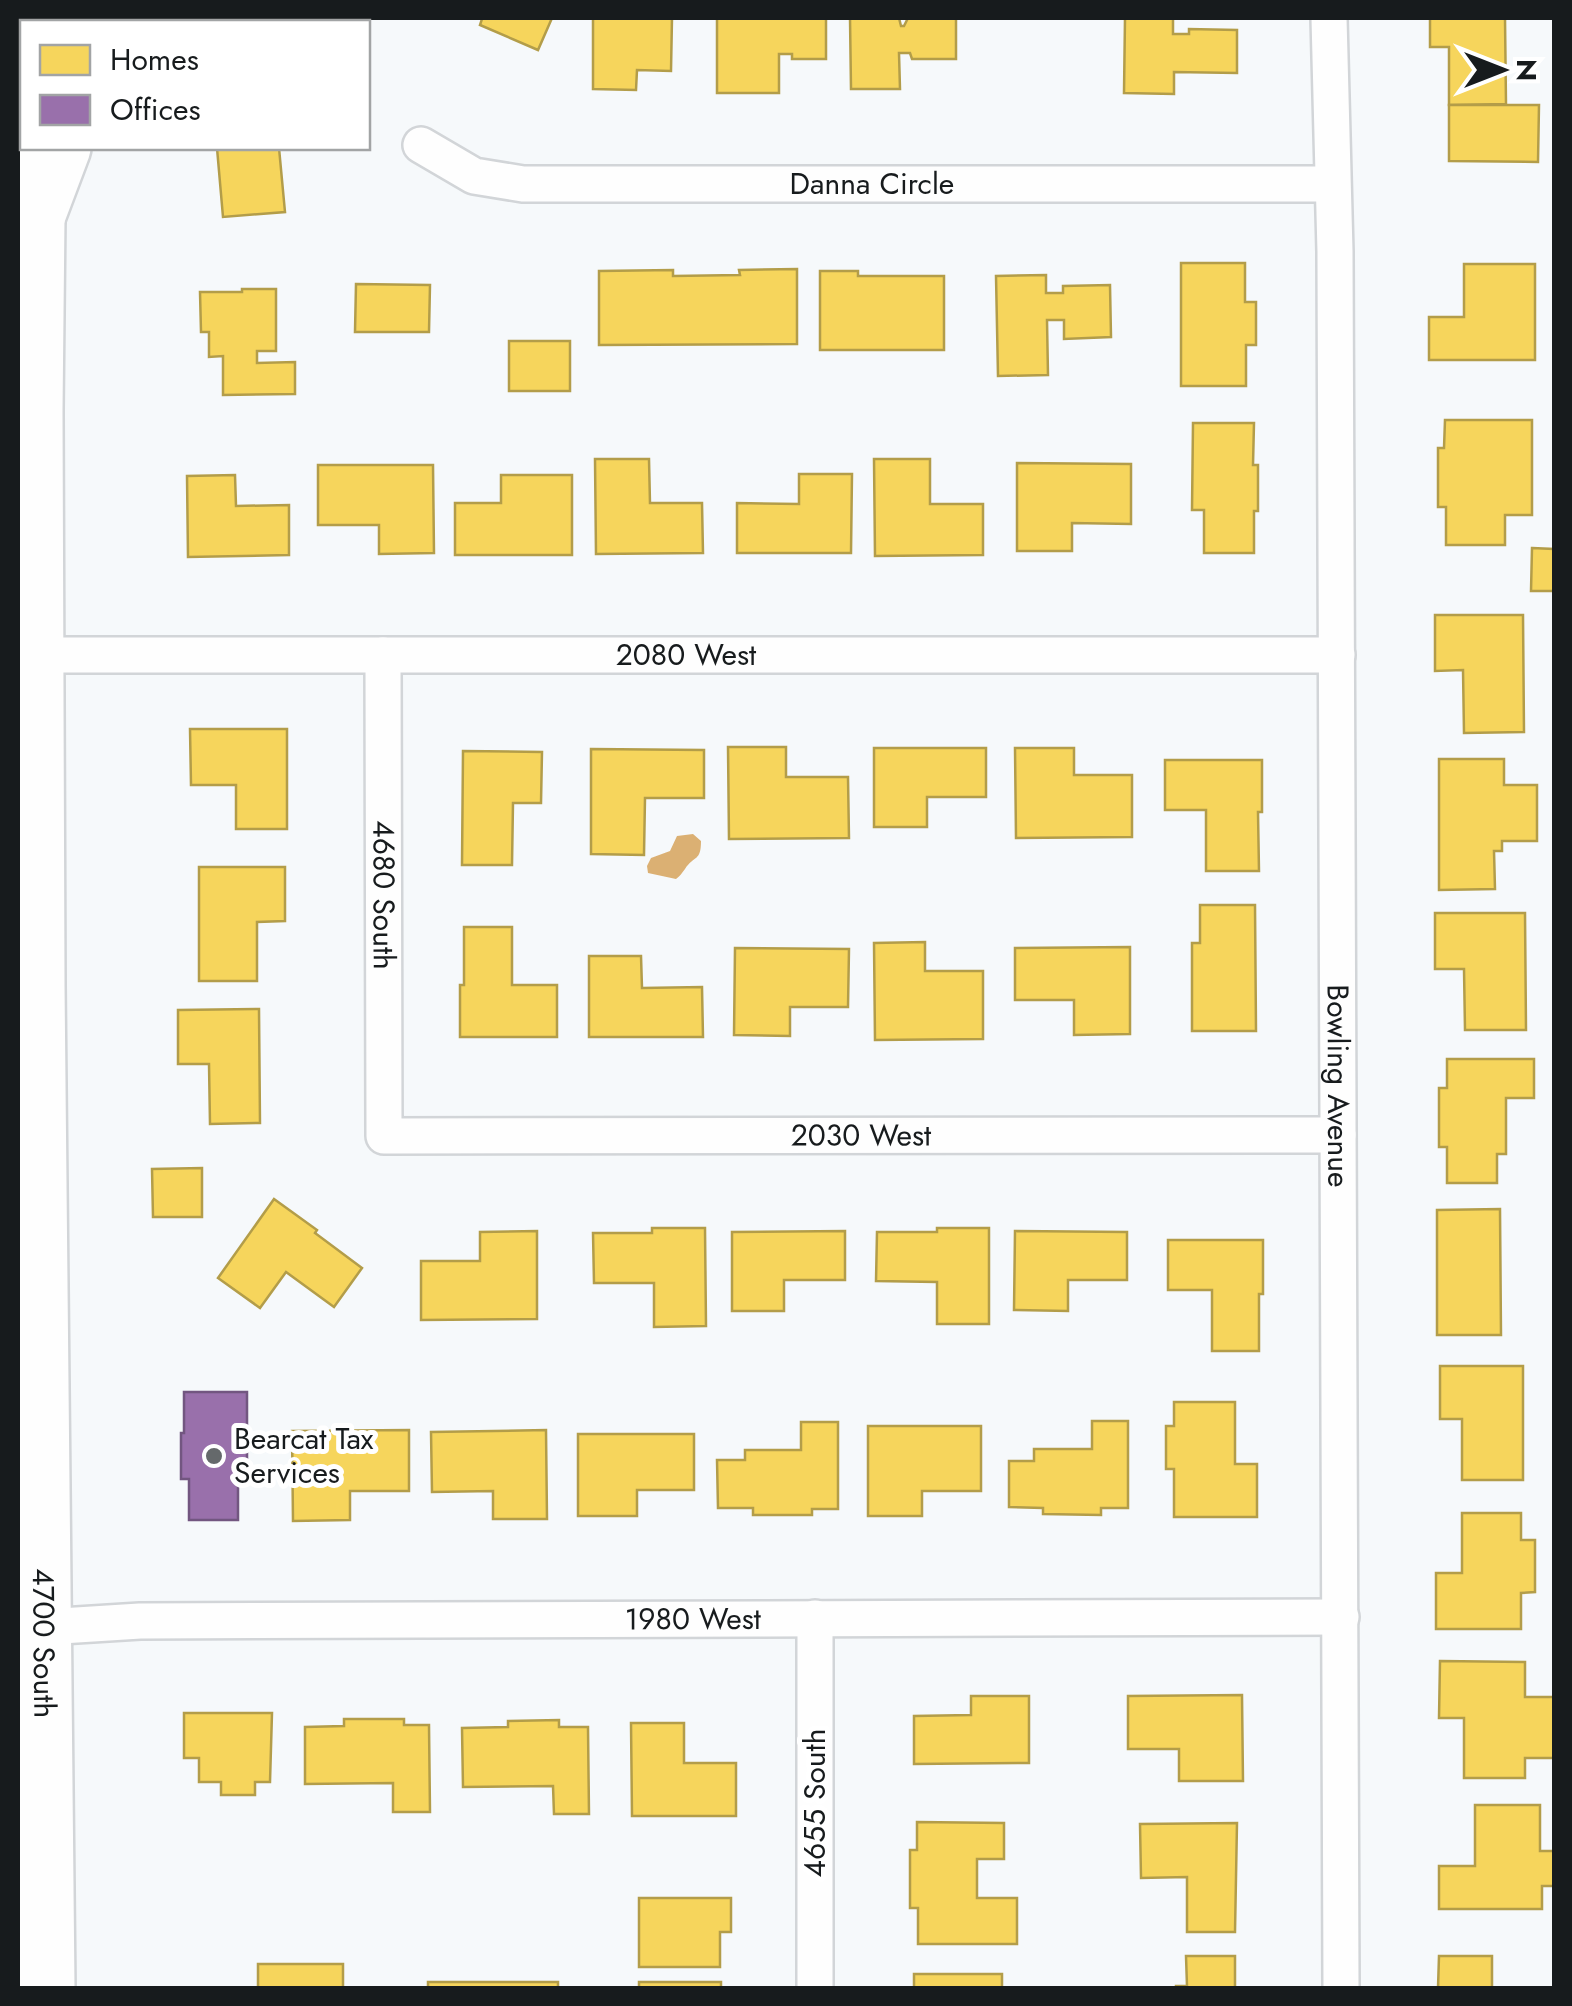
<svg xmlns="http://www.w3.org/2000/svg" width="1572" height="2006" font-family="Jost,sans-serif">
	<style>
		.water { fill: #dbb073 }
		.homes { fill: #f6d55c; stroke: #b39d49; stroke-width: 2.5 }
		.offices { fill: #9970ab; stroke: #725680; stroke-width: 2.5 }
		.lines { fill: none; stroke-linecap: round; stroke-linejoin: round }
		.street-casing { stroke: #d2d5d8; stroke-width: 40 }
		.primary-casing { stroke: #d2d5d8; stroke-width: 60 }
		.street { stroke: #fefefe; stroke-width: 35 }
		.primary { stroke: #fefefe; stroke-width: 55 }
		.poi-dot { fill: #65696b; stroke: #fff; stroke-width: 4 }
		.labels { text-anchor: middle; stroke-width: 10; stroke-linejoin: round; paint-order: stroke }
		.street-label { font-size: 30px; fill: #171b1d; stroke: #fff }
		.poi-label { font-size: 30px; fill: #171b1d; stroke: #fff; text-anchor: start }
	</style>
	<rect width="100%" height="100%" fill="#f6f9fb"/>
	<path class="water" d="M693 834 701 841C701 862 694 855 685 869 682 873 680 876 676 879L648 873 647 866 651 858 670 851 677 836Z"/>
	<g class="homes">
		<path d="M247 18H352L347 22H315L311 18 307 22H243Z"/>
		<path d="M478 18H552L538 50 480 25 482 19Z"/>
		<path d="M593 18H672L671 71 637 70 636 90 593 89Z"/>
		<path d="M717 18H826V59H792V54H779V93H717Z"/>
		<path d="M850 18H899L901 26H904L908 18H956V59H912L910 53H899L900 89H851Z"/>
		<path d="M1125 18H1173V34H1189V29L1237 30V73L1174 72V94L1124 93Z"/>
		<path d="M1430 18H1505L1506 104 1449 105V47H1430Z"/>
		<path d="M1449 105H1539L1538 162 1449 161Z"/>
		<path d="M217 148H279L285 212 223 217Z"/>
		<path d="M1181 263H1245V302H1256V345H1246V386H1181Z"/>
		<path d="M1464 264H1535V360H1429V317H1464Z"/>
		<path d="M797 269V344L599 345V271L673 270V276L740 275 739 270Z"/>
		<path d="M820 271H858V276H944V350H820Z"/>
		<path d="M1046 275V293H1063V286L1110 285 1111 337 1064 339V320H1047L1048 375 998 376 996 276Z"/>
		<path d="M356 284 430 285 429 332H355Z"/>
		<path d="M242 289H276V351H257V363L295 362V394L223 395V356L209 357V332H201L200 292H242Z"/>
		<rect x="509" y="341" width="61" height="50"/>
		<path d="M1445 420H1532V515H1505V545H1446V507H1438V448H1444Z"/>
		<path d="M1193 423H1254L1253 465H1258V511H1254V553H1204V510H1192Z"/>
		<path d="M595 459H649L650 503H702L703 553 596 554Z"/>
		<path d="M874 459H930V504H983V555L875 556Z"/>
		<path d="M1017 463 1131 464V524L1072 523V551H1017Z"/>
		<path d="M318 465H433L434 553 379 554V525H318Z"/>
		<path d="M799 474H852L851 553H737V503L799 504Z"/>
		<path d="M235 475 236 506 289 505V555L188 557 187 476Z"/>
		<path d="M501 475H572V555H455V503H501Z"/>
		<path d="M1532 548 1554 549V591H1531Z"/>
		<path d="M1435 615H1523L1524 732 1464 733 1463 670 1435 671Z"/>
		<path d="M190 729H287V829H236V785H191Z"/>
		<path d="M728 747H786V777H848L849 838 729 839Z"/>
		<path d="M874 748H986V797H927V827H874Z"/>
		<path d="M1015 748H1074V775H1132V837L1016 838Z"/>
		<path d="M591 749 704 750V798H645L644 855 591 854Z"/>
		<path d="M463 751 542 752 541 803H513L512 865H462Z"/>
		<path d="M1439 759H1504V785H1537V841H1502V851H1494L1495 889 1439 890Z"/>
		<path d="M1165 760H1262V812H1258L1259 871H1206V810H1165Z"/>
		<path d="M199 867H285V921L257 922V981H199Z"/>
		<path d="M1200 905H1255L1256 1031H1192V943H1200Z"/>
		<path d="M1435 913H1525L1526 1030H1465L1464 969H1435Z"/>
		<path d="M464 927H512V985H557V1037H460V985H464Z"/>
		<path d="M925 942V971H983V1039L875 1040 874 943Z"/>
		<path d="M1130 947V1034L1074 1035V1000H1015V948Z"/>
		<path d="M735 948 849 949 848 1007H790V1036L734 1035Z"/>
		<path d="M589 956H641L642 988 702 987 703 1037H589Z"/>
		<path d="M259 1009 260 1123 210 1124 209 1064H178V1010Z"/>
		<path d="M1447 1059H1534V1098H1506V1154H1497V1183H1447V1147H1439V1088H1447Z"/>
		<path d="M202 1168V1217H153L152 1169Z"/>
		<path d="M274 1199 317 1230 315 1233 362 1268 334 1307 286 1272 260 1308 218 1278Z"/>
		<path d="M1500 1209 1501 1335H1437V1210Z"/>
		<path d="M652 1228H705L706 1326 654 1327V1283H594L593 1233H652Z"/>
		<path d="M937 1228H989V1324H937V1282L876 1281 877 1232H937Z"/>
		<path d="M537 1231V1319L421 1320V1261H480V1232Z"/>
		<path d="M845 1231V1280H784V1311H732V1232Z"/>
		<path d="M1015 1231 1127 1232V1280H1068V1311L1014 1310Z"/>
		<path d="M1168 1240H1263V1294H1259V1351H1212V1290H1168Z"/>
		<path d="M1440 1366H1523V1480H1462V1419H1440Z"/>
		<path d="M1174 1402H1235V1464H1257V1517H1174V1469H1166V1426H1174Z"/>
		<path d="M1092 1421H1128V1508H1101V1515L1043 1514V1508L1009 1507V1461H1034V1449H1092Z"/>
		<path d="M801 1422H838V1509H812V1515H753V1508H718L717 1460H745V1450H801Z"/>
		<path d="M868 1426H981V1491H922V1516H868Z"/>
		<path d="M409 1430V1491H350V1520L293 1521 292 1431Z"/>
		<path d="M546 1430 547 1519H493V1491L432 1492 431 1432Z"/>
		<path d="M578 1434H694V1490H637V1516H578Z"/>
		<path d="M1462 1513H1521V1540H1535V1592L1521 1593V1629H1436V1573H1462Z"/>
		<path d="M1440 1661 1525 1662V1697H1554V1758H1525V1778H1464V1718H1439Z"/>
		<path d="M1242 1695 1243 1781H1179V1749H1128V1696Z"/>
		<path d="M971 1696H1029V1763L914 1764V1716L971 1715Z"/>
		<path d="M184 1713H272L270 1782H255V1795H221V1782H199V1758H184Z"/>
		<path d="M344 1719H404V1725H429L430 1812H393V1783L305 1784V1727L344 1726Z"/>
		<path d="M559 1720V1727H588L589 1814H554L553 1786 463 1787 462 1728 508 1727V1721Z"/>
		<path d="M631 1723H684V1763H736V1816H632Z"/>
		<path d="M1475 1805H1540V1851H1554V1886H1542V1909H1439V1866H1475Z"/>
		<path d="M917 1822 1004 1823V1859H977V1898H1017V1944H918V1908H910V1850H917Z"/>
		<path d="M1237 1823 1235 1932H1187V1877L1141 1878 1140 1824Z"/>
		<path d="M639 1898H731V1932H720V1967H639Z"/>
		<path d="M1186 1956H1235V1988H1176V1986H1187Z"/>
		<path d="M1439 1956H1492V1988H1438Z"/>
		<rect x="258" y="1964" width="85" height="24"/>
		<rect x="914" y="1974" width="88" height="14"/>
		<rect x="428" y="1982" width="130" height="6"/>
		<rect x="639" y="1982" width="82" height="6"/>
	</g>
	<path class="offices" d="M184 1392H247V1479H238V1520H189V1479H181V1433H184Z"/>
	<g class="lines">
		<defs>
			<g id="street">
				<path id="s1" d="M1329 18 1335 252 1341 1988"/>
				<path id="s2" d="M421 145 474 176 523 184H1332"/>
				<path id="s3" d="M36 655H1337"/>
				<path id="s4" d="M383 655 384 1136 1338 1135"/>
				<path d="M815 1618V1988"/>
				<path id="s5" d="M45 1627 140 1621 1341 1617"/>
			</g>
			<g id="primary">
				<path d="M89 18V22"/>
				<path id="s6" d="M18 154 37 217 35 411 37 984 47 1988"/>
				<path d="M37 217 63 148"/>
			</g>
		</defs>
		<use href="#street" class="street-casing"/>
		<use href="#primary" class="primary-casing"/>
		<use href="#street" class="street"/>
		<use href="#primary" class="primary"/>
	</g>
	<circle class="poi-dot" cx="214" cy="1456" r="10"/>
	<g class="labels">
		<g class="street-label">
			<text dy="10" stroke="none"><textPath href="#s2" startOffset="460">Danna Circle</textPath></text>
			<text dy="10" stroke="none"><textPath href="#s3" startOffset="650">2080 West</textPath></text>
			<text dy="10" stroke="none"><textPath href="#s4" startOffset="240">4680 South</textPath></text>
			<text dy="10" stroke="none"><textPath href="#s1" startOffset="1068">Bowling Avenue</textPath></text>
			<text dy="10" stroke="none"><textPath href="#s4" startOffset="958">2030 West</textPath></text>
			<text dy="10" stroke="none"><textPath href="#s5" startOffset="648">1980 West</textPath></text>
			<text dy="10" stroke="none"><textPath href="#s6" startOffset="1492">4700 South</textPath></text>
			<text transform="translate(815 1803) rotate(-90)" y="10">4655 South</text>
		</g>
		<g class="poi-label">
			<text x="234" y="1449">Bearcat Tax<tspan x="234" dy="34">Services</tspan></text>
		</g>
	</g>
	<rect width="1572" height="2006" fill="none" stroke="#171b1d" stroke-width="40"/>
	<rect x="20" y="20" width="350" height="130" fill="#ffffff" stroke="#a2a4a5" stroke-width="2.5"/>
	<rect x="40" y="45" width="50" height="30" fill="#f6d55c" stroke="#a2a4a5" stroke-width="2.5"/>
	<text x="110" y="70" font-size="30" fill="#171b1d">Homes</text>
	<rect x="40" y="95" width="50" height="30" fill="#9970ab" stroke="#a2a4a5" stroke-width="2.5"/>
	<text x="110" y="120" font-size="30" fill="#171b1d">Offices</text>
	<g transform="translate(1502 70) rotate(90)" stroke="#ffffff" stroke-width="8" paint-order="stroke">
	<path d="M0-8L18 38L0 25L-18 38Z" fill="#171b1d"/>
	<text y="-15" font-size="28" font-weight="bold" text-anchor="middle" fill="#171b1d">N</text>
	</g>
</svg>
